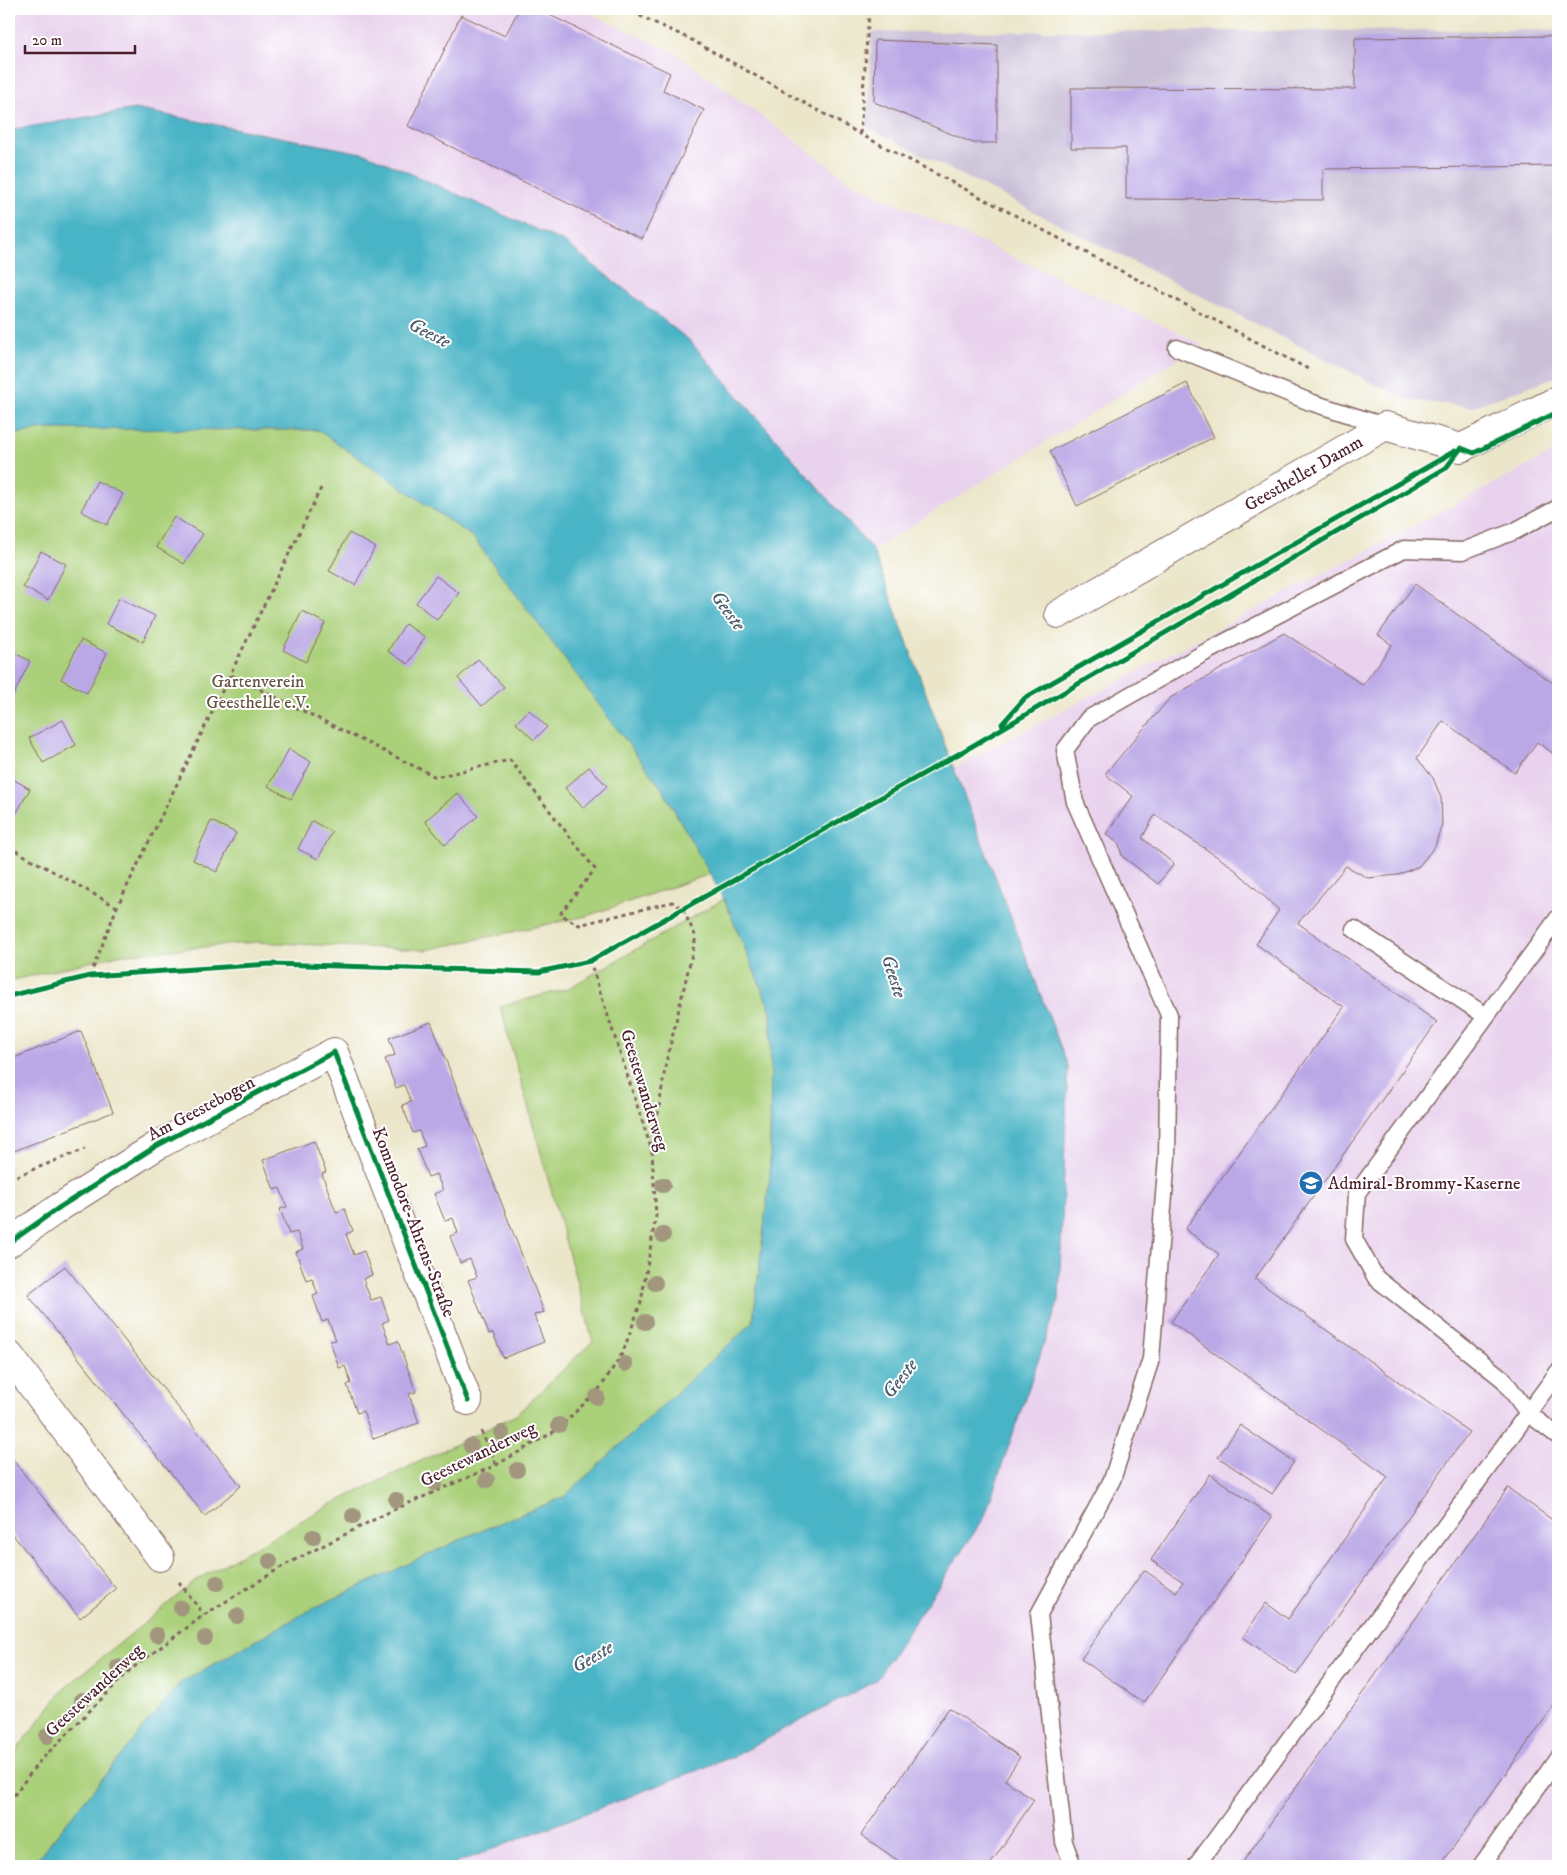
<svg xmlns="http://www.w3.org/2000/svg" width="1567" height="1875" font-family="'IM FELL DW Pica',serif">
	<style>
		.built { fill: #e9d2ed }
		.industrial { fill: #c9bfd7 }
		.green { fill: #abd07a; stroke: #7a7852 }
		.water { fill: #49b4c6; stroke: #4a6a78 }
		.building { fill: #baa7e6 }
		.lines { fill: none; stroke-linecap: round; stroke-linejoin: round }
		.service-casing { stroke: #826562; stroke-width: 19 }
		.minor-casing { stroke: #826562; stroke-width: 30 }
		.path { stroke: #826562; stroke-width: 3; stroke-dasharray: 4 4; stroke-linecap: butt }
		.service { stroke: #fff; stroke-width: 16 }
		.minor { stroke: #fff; stroke-width: 28 }
		.cycleway-casing { stroke: #fff; stroke-width: 8 }
		.cycleway { stroke: #00873e; stroke-width: 5 }
		.tree { fill: #a2967f }
		.labels { text-anchor: middle; stroke-width: 4; stroke-linejoin: round; paint-order: stroke }
		.street-label { font-size: 18px; fill: #4a1f2b; stroke: #fff }
		.park-label { font-size: 18px; fill: #675443; stroke: #fff }
		.poi-label { font-size: 18px; fill: #4a1f2b; stroke: #fff; text-anchor: start }
		.water-label { font-size: 19px; font-style: italic; fill: #4a5b69; stroke: #fff }
	</style>
	<rect width="100%" height="100%" fill="#fff"/>
	<filter id="ink" filterUnits="userSpaceOnUse"><feTurbulence type="fractalNoise" baseFrequency=".02" numOctaves="2"/><feDisplacementMap in="SourceGraphic" scale="10" xChannelSelector="R" yChannelSelector="G"/><feConvolveMatrix kernelMatrix="1 2 1 2 8 2 1 2 1" color-interpolation-filters="sRGB"/></filter>
	<filter id="wash" filterUnits="userSpaceOnUse"><feTurbulence type="fractalNoise" baseFrequency=".0096" numOctaves="4" result="noise"/><feDisplacementMap in="SourceGraphic" scale="20" xChannelSelector="R" yChannelSelector="G"/><feGaussianBlur stdDeviation="1.12" result="paint"/><feColorMatrix in="noise" values="0 0 0 0 0 0 0 0 0 0 0 0 0 0 0 0 0 1.4 0 .05"/><feComposite in="paint" operator="in"/></filter>
	<g filter="url(#wash)">
		<rect width="100%" height="100%" fill="#ebe6c9"/>
		<g class="built">
			<path d="M9 9H580L675 53 854 184 1202 344 873 550 689 340 564 242 367 154 135 109 9 130Z"/>
			<path d="M1558 450V1866H449L737 1755 875 1681 1068 1066 954 768Z"/>
		</g>
		<path class="industrial" d="M1558 30V376L1472 407 1406 400 867 127 872 32Z"/>
		<g class="green">
			<path d="M45 429 318 430 473 537 663 790 710 874 587 916 426 950 256 942 118 955 9 981V435Z"/>
			<path d="M724 899 771 1011 770 1175 753 1322 564 1497 468 1536 312 1609 180 1683 37 1859 33 1866H9V1760L64 1689 198 1579 328 1506 516 1415 593 1341 500 1006 567 989Z"/>
		</g>
		<path class="water" d="M135 109 367 154 564 242 689 340 873 550 954 769 1068 1066 1059 1300 984 1518 875 1681 737 1755 449 1866H33L37 1859 180 1683 312 1609 468 1536 564 1497 753 1322 770 1175 771 1011 724 899 663 790 473 537 318 430 45 429 9 435V130Z"/>
		<g id="blocks">
			<g class="building">
				<path d="M519 9H537L670 73 663 90 704 110 642 239 408 126 461 15 505 36Z"/>
				<path d="M1558 36V166L1323 169V200L1126 199V148H1071V88L1355 89V38Z"/>
				<path d="M875 40 997 45V143H973L874 102Z"/>
				<path d="M1187 383 1214 437 1077 506 1050 451Z"/>
				<path d="M97 481 123 494 107 525 81 511Z"/>
				<path d="M174 517 203 534 184 564 156 547Z"/>
				<path d="M349 533 375 547 355 585 329 571Z"/>
				<path d="M41 551 66 564 48 600 23 587Z"/>
				<path d="M436 576 459 593 437 620 416 603Z"/>
				<path d="M1415 584 1558 687V757L1537 742 1515 773 1443 721 1417 758 1433 778 1441 798 1442 824 1435 846 1419 866 1398 875 1368 878 1346 866 1298 923 1437 1022 1255 1279 1469 1432 1296 1675 1243 1637 1266 1603 1288 1619 1388 1477 1171 1322 1219 1254 1185 1229 1344 1007 1256 944 1279 910 1231 866 1155 815 1142 838 1174 864 1158 884 1122 856 1119 844 1106 834 1133 796 1105 774 1170 698 1284 633 1363 685 1392 645 1378 635Z"/>
				<path d="M119 598 155 616 143 642 106 624Z"/>
				<path d="M302 611 325 623 306 662 283 650Z"/>
				<path d="M405 624 425 637 408 664 388 651Z"/>
				<path d="M81 640 107 653 87 693 61 679Z"/>
				<path d="M9 650 30 661 12 698 9 697Z"/>
				<path d="M478 659 504 687 482 706 458 678Z"/>
				<path d="M529 710 547 727 534 740 516 723Z"/>
				<path d="M63 720 76 745 43 763 29 738Z"/>
				<path d="M289 749 311 762 291 799 268 786Z"/>
				<path d="M589 767 607 786 583 808 565 788Z"/>
				<path d="M9 777 30 789 11 823 9 822Z"/>
				<path d="M457 793 478 816 445 845 425 821Z"/>
				<path d="M211 821 236 833 217 872 193 860Z"/>
				<path d="M312 821 332 832 318 859 298 849Z"/>
				<path d="M431 1022 544 1312 534 1315 544 1342 503 1358 493 1333 489 1334 468 1280 477 1277 470 1259 460 1263 450 1236 458 1233 453 1218 445 1221 434 1194 443 1190 436 1174 428 1177 417 1149 425 1146 419 1131 413 1133 402 1105 411 1102 404 1085 396 1088 385 1059 395 1055 389 1038Z"/>
				<path d="M81 1031 113 1112 9 1153V1060Z"/>
				<path d="M314 1141 326 1172 322 1174 336 1212 345 1209 353 1231 346 1234 354 1255 364 1251 372 1275 363 1279 371 1300 381 1297 389 1320 382 1323 390 1344 398 1341 416 1392 409 1394 419 1423 373 1439 363 1411 357 1413 347 1385 351 1383 345 1366 339 1368 330 1341 336 1340 328 1320 322 1322 313 1296 318 1294 312 1278 306 1280 296 1252 303 1249 297 1232 289 1234 280 1209 287 1207 280 1188 274 1190 263 1160Z"/>
				<path d="M65 1266 241 1486 205 1516 28 1295Z"/>
				<path d="M1240 1425 1294 1462 1272 1494 1218 1457Z"/>
				<path d="M9 1455 116 1589 80 1618 9 1530Z"/>
				<path d="M1210 1474 1272 1517 1144 1703 1081 1659 1144 1570 1176 1592 1183 1582 1151 1560Z"/>
				<path d="M1508 1488 1558 1524V1700L1440 1866H1240Z"/>
				<path d="M949 1708 1020 1757 1005 1780 1034 1800 989 1866H906L861 1835Z"/>
			</g>
		</g>
	</g>
	<g filter="url(#ink)">
		<use href="#blocks" fill-opacity="0" stroke="#826562" stroke-width="1"/>
		<g class="lines">
			<defs>
				<g id="service">
					<path d="M1177 348 1310 402 1385 426"/>
					<path d="M1558 918 1357 1193 1354 1239 1376 1278 1504 1380 1528 1413 1558 1436"/>
					<path d="M1354 929 1486 1016"/>
					<path d="M1073 1866 1064 1842 1039 1614 1112 1480 1151 1359 1167 1157 1169 1015 1075 802 1065 750 1088 719 1206 652 1404 549 1463 551 1515 531 1558 508"/>
					<path d="M1196 1866 1558 1372"/>
					<path d="M1481 1866 1558 1758"/>
				</g>
				<g id="minor">
					<path id="s1" d="M1059 614 1385 426 1461 448 1558 400"/>
					<path d="M9 1243 60 1207 158 1145 334 1052 468 1401"/>
					<path d="M9 1355 160 1557"/>
				</g>
			</defs>
			<use href="#service" class="service-casing"/>
			<use href="#minor" class="minor-casing"/>
			<g class="path">
				<path d="M625 9 690 39 860 134 1310 370"/>
				<path d="M860 134 868 24 870 9"/>
				<path d="M231 675 436 777 510 760 595 869 560 914 579 925 672 902 682 908 696 937 666 1063 652 1151"/>
				<path d="M9 847 117 907"/>
				<path d="M90 976 117 907 322 486"/>
				<path d="M9 1179 85 1149"/>
				<path d="M481 1431 496 1465"/>
				<path d="M179 1582 204 1615"/>
				<path d="M9 1802 38 1763 130 1670 204 1615 285 1565 391 1511 496 1465 557 1430 601 1387 623 1352 641 1302 656 1216 652 1151 590 961"/>
			</g>
			<use href="#service" class="service"/>
			<use href="#minor" class="minor"/>
			<defs>
				<g id="cycleway">
					<path d="M1461 448 1474 453 1558 412"/>
					<path d="M1002 724 1025 698 1455 451"/>
					<path d="M9 996 90 976 271 964 539 972 590 961 962 752 1446 468 1461 448"/>
					<path d="M9 1243 60 1207 158 1145 334 1052 468 1401"/>
				</g>
			</defs>
			<use href="#cycleway" class="cycleway-casing"/>
			<use href="#cycleway" class="cycleway"/>
		</g>
		<g class="tree">
			<circle cx="663" cy="1185" r="8"/>
			<circle cx="663" cy="1235" r="8"/>
			<circle cx="655" cy="1283" r="8"/>
			<circle cx="645" cy="1322" r="8"/>
			<circle cx="625" cy="1364" r="8"/>
			<circle cx="597" cy="1397" r="8"/>
			<circle cx="559" cy="1425" r="8"/>
			<circle cx="502" cy="1433" r="8"/>
			<circle cx="471" cy="1446" r="8"/>
			<circle cx="517" cy="1470" r="8"/>
			<circle cx="487" cy="1480" r="8"/>
			<circle cx="435" cy="1483" r="8"/>
			<circle cx="396" cy="1500" r="8"/>
			<circle cx="353" cy="1516" r="8"/>
			<circle cx="313" cy="1537" r="8"/>
			<circle cx="270" cy="1561" r="8"/>
			<circle cx="217" cy="1583" r="8"/>
			<circle cx="181" cy="1608" r="8"/>
			<circle cx="237" cy="1616" r="8"/>
			<circle cx="157" cy="1635" r="8"/>
			<circle cx="205" cy="1638" r="8"/>
			<circle cx="118" cy="1667" r="8"/>
			<circle cx="82" cy="1700" r="8"/>
			<circle cx="47" cy="1736" r="8"/>
		</g>
	</g>
	<defs>
		<symbol id="university-disc" viewBox="-11 -11 22 22"><circle r="9.5" fill="#1f6fb2" stroke="#fff"/><path d="M0-5L7-2L0 1L-7-2ZM-4 1L0 2.5L4 1V4Q0 6-4 4Z" fill="#fff"/></symbol>
	</defs>
	<g fill-rule="evenodd">
		<use href="#university-disc" x="1297" y="1169" width="28" height="28"/>
	</g>
	<g class="labels">
		<g class="street-label">
			<text dy="6" stroke="none"><textPath href="#s1" startOffset="282">Geestheller Damm</textPath></text>
			<text transform="translate(645 1090) rotate(73)" y="6">Geestewanderweg</text>
			<text transform="translate(201 1108) rotate(-28)" y="6">Am Geestebogen</text>
			<text transform="translate(414 1222) rotate(69)" y="6">Kommodore-Ahrens-Straße</text>
			<text transform="translate(478 1454) rotate(-26)" y="6">Geestewanderweg</text>
			<text transform="translate(94 1690) rotate(-43)" y="6">Geestewanderweg</text>
		</g>
		<g class="park-label">
			<text x="258" y="687">Gartenverein<tspan x="258" dy="21">Geesthelle e.V.</tspan></text>
		</g>
		<g class="poi-label">
			<text x="1328" y="1189">Admiral-Brommy-Kaserne</text>
		</g>
		<g class="water-label">
			<text transform="translate(430 332) rotate(27)" y="7">Geeste</text>
			<text transform="translate(729 610) rotate(54)" y="7">Geeste</text>
			<text transform="translate(895 976) rotate(72)" y="7">Geeste</text>
			<text transform="translate(899 1378) rotate(-52)" y="7">Geeste</text>
			<text transform="translate(592 1656) rotate(-31)" y="7">Geeste</text>
		</g>
	</g>
	<rect width="1567" height="1875" fill="none" stroke="#fff" stroke-width="30"/>
	<path d="M25 45v8h110v-8" fill="none" stroke="#4a1f2b" stroke-width="2.5"/>
	<text x="32" y="45" font-size="15" fill="#4a1f2b" stroke="#ffffff" stroke-width="4" paint-order="stroke">20 m</text>
</svg>
